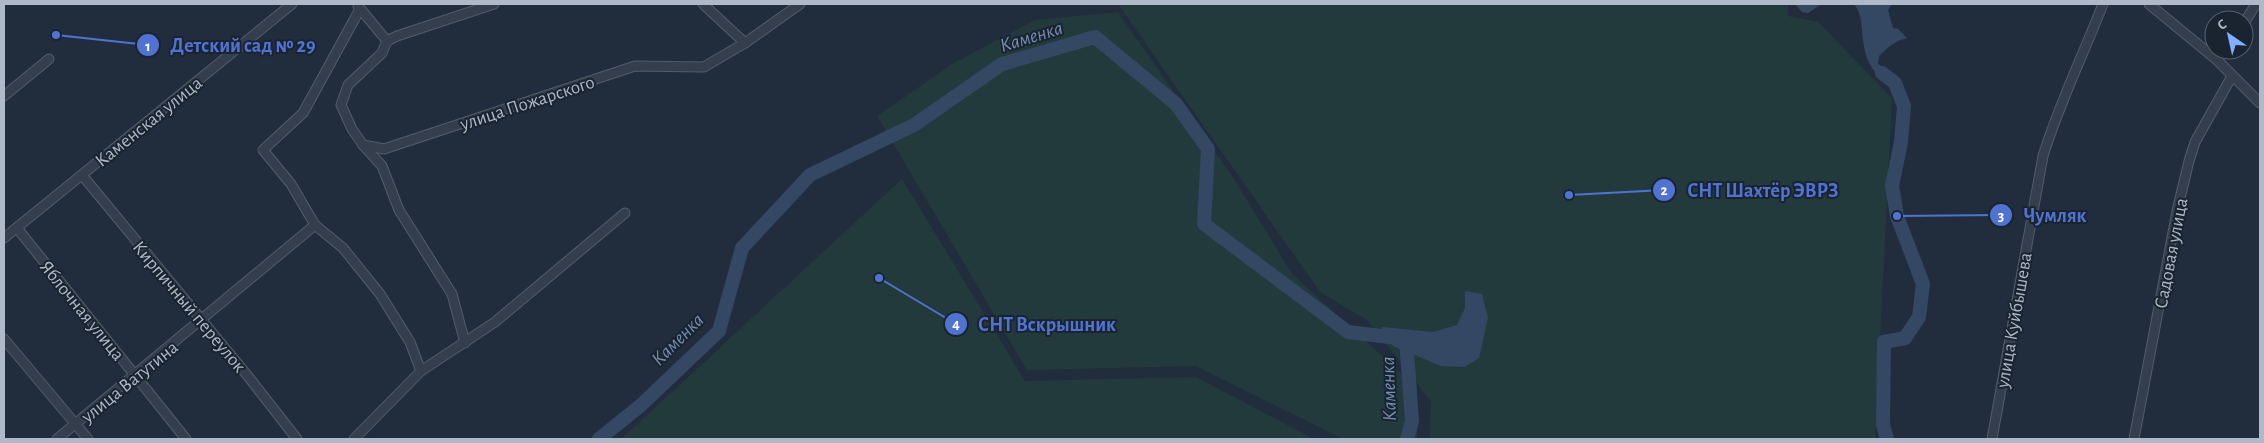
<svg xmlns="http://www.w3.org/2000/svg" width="2264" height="443" font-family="'Alegreya Sans',sans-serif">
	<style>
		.green { fill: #233a3d }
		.water { fill: #344864 }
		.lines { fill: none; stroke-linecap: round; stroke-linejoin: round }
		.river { stroke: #344864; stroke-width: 14 }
		.minor-casing { stroke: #535c6a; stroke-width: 11 }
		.minor { stroke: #353e4c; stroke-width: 9 }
		.labels { text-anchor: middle; stroke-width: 4; stroke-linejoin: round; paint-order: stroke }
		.street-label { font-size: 19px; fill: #b0b9c8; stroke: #1a2431 }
		.water-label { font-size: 20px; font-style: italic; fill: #768fb2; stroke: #1a2431 }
		.leader { fill: none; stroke: #5073d2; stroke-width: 2 }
		.callout-dot { fill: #5073d2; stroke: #1a2431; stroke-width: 2 }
		.mark-label { font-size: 15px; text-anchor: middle; font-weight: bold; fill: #fff }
		.callout-label { font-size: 20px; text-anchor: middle; font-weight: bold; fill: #5073d2; stroke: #1a2431; stroke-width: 4; stroke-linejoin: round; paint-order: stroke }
	</style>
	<rect width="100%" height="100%" fill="#212d3c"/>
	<g class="green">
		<path d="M1118 4H1788V16L1818 22 1892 98 1875 439H1430L1431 401 1367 320 1320 292Z"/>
		<path d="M1118 12 1236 182 1292 274 1417 388V439H1343L1196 366 1027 370 877 116 954 63 1035 20Z"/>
		<path d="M902 179 1025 381 1196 377 1314 439H621Z"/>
	</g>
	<g class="water">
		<path d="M1795 4H1822L1808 13 1802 12Z"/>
		<path d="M1854 4H1892L1888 10 1893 28 1898 29 1907 38C1895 41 1888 47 1879 56L1878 64 1894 74 1901 83C1891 86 1887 84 1880 77 1854 53 1869 22 1854 4Z"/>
		<path d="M1465 291 1482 294 1488 318 1479 358 1465 367 1441 366 1393 346 1381 332 1382 327 1433 332 1457 325 1465 308Z"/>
	</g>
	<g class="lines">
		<g class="river">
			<path d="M1882 73 1895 83 1904 106 1901 142 1892 186 1897 216 1923 284 1919 317 1905 338 1884 342 1883 425 1887 439"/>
			<path d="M599 439 640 406 719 331 742 248 810 175 914 125 1002 64 1095 37 1176 104 1208 149 1204 224 1348 332 1406 339 1412 421 1407 439"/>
		</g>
		<defs>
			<g id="minor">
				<path d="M703 4 745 43"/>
				<path d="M2149 4 2217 60 2260 103"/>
				<path d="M358 6 387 41 397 36 494 4"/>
				<path d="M360 9 303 113 263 150 291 184 315 225 343 248 380 294 410 342 421 371"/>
				<path d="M2244 23 2256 4"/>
				<path d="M387 41 382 53 348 85 341 105 352 129 363 145 384 149 635 66 704 67 745 43 800 4"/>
				<path d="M2217 60 2224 50"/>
				<path d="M4 96 49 59"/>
				<path d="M363 145 382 166 399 210 452 294 465 343"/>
				<path d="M82 175 247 375 297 439"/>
				<path d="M17 228 186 439"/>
				<path d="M4 238 292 4"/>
				<path d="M4 339 88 439"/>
				<path d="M57 439 315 225"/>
				<path d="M354 439 421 371 495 322 625 213"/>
				<path d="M1992 439 2043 156C2059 104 2083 55 2103 4"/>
				<path d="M2134 439 2177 211 2189 161 2195 142 2232 76"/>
			</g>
		</defs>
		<use href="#minor" class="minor-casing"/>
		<use href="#minor" class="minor"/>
	</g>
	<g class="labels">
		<g class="street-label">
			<text transform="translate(527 102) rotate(-18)" y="7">улица Пожарского</text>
			<text transform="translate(148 121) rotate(-39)" y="7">Каменская улица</text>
			<text transform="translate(2170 253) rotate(-79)" y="7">Садовая улица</text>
			<text transform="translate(190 306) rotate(50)" y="7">Кирпичный переулок</text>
			<text transform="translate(83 310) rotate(51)" y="7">Яблочная улица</text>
			<text transform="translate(2013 320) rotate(-80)" y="7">улица Куйбышева</text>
			<text transform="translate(129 381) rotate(-39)" y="7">улица Ватутина</text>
		</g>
		<g class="water-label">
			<text transform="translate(1031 36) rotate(-17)" y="7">Каменка</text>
			<text transform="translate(677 339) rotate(-45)" y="7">Каменка</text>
			<text transform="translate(1388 389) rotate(-92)" y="7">Каменка</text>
		</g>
	</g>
	<path class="leader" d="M56 35L148 45M1569 195L1664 190M1897 216L2001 215M879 278L956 324"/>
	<g class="callout-dot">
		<circle cx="56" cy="35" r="5"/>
		<circle cx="1569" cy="195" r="5"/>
		<circle cx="1897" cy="216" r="5"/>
		<circle cx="879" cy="278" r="5"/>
		<circle cx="148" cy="45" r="12"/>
		<circle cx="1664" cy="190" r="12"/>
		<circle cx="2001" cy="215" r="12"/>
		<circle cx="956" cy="324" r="12"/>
	</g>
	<g class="mark-label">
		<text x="148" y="51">1</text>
		<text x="1664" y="195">2</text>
		<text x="2001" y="221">3</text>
		<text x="956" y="329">4</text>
	</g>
	<g class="callout-label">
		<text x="243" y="52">Детский сад № 29</text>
		<text x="1763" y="197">СНТ Шахтёр ЭВРЗ</text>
		<text x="2055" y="222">Чумляк</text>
		<text x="1047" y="331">СНТ Вскрышник</text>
	</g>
	<rect width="2264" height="443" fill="none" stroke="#b0b9c8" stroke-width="10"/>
	<g transform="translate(2229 35) rotate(326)"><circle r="24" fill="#1a2431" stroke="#56606d"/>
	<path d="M0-4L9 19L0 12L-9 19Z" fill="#80b0fd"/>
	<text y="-8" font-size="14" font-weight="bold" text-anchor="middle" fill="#b0b9c8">С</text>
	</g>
</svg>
